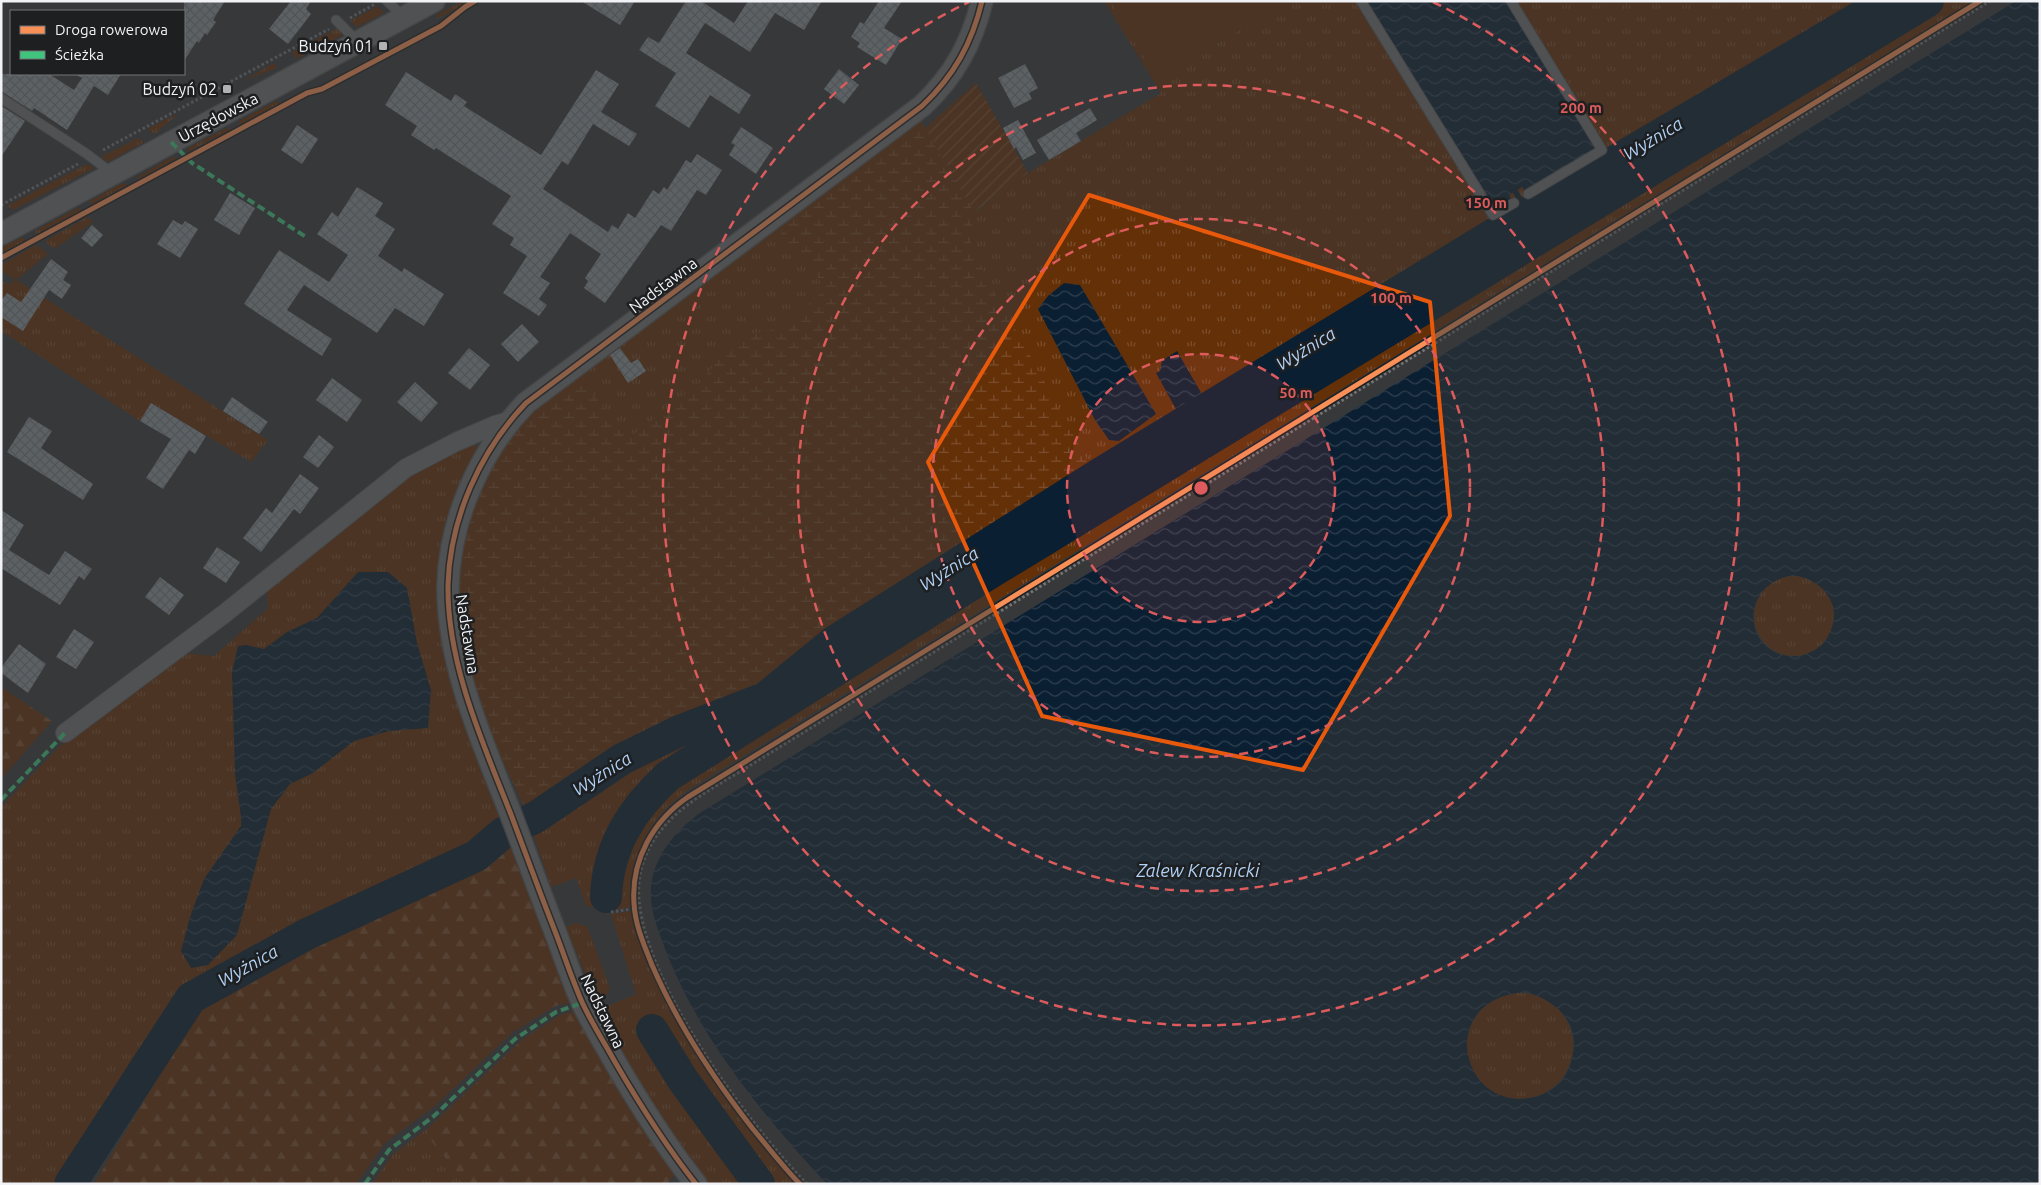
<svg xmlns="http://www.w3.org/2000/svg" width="2041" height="1185" font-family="Ubuntu,sans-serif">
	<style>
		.grass { fill: url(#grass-tufts) }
		.forest { fill: url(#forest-firs) }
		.wetland { fill: url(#wetland-marsh) }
		.park { fill: #643008 }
		.garden { fill: url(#garden-furrows) }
		.water { fill: url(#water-waves); fill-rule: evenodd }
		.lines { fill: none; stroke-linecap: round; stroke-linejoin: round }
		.stream { stroke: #0b1f32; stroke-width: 5.5 }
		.river { stroke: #0b1f32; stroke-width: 32 }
		.building { fill: url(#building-cross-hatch) }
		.service-casing { stroke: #555658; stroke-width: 11 }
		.minor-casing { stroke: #555658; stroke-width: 20 }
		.tertiary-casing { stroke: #555658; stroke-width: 24 }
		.path { stroke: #737476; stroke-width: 3; stroke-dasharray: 2.5 2.5; stroke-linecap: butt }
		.service { stroke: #6f7072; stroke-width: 9 }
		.minor { stroke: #6f7072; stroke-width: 18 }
		.tertiary { stroke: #6f7072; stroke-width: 21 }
		.quiet { stroke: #40c37c; stroke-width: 4; stroke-dasharray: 8 4; stroke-linecap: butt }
		.cycleway-casing { stroke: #1d1f21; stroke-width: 8 }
		.cycleway { stroke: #f78f57; stroke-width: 5 }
		.marked { fill: none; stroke: #e8590c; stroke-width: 4; stroke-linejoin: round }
		.ring { fill: none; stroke: #dd5b5c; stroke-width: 2.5; stroke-dasharray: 9 6 }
		.poi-dot { fill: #b0b2b4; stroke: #1d1f21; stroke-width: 2 }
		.labels { text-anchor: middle; stroke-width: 5; stroke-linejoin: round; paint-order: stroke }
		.poi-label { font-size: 16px; fill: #f1f3f6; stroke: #1d1f21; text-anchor: end }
		.street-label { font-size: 16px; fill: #f1f3f6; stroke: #1d1f21 }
		.water-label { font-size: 18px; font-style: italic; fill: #b0d1f5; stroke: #1d1f21 }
		.centre { fill: #dd5b5c; stroke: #1d1f21; stroke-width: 2.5 }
		.ring-label { font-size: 15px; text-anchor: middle; font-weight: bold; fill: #dd5b5c; stroke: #1d1f21; stroke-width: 5; stroke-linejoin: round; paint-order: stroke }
	</style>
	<defs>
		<pattern id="grass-tufts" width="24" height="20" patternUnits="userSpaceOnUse" patternTransform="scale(1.25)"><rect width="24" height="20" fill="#643008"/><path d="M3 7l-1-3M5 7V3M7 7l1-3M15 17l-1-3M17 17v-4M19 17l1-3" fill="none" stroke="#7b4e2d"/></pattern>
		<pattern id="forest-firs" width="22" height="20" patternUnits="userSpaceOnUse" patternTransform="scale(1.25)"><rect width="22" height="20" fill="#643008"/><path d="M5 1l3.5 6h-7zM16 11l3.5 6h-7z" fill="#7b4e2d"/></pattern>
		<pattern id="wetland-marsh" width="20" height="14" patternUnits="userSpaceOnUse" patternTransform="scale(1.25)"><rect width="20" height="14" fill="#643008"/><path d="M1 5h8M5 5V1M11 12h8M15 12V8" fill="none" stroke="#7b4e2d"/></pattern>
		<pattern id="garden-furrows" width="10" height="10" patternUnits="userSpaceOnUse" patternTransform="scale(1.25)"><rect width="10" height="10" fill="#643008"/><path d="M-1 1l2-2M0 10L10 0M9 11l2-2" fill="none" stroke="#7b4e2d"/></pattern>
		<pattern id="water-waves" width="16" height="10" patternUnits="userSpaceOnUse" patternTransform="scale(1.25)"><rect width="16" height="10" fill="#0b1f32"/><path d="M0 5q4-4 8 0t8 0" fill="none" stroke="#2f4050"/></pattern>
		<pattern id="building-cross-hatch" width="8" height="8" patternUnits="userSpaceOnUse" patternTransform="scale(1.25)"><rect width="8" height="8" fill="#8b9298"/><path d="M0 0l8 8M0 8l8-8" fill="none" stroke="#74787d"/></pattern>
	</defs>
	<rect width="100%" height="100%" fill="#36383a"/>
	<g class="grass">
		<path d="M463 1H470L437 19 438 14Z"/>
		<path d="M1104 1H1111L1157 79 1288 1H1878L1528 214 1341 319 1093 470 827 638 764 690 667 729 615 755 528 815 492 738 471 678 535 407 856 171 975 212 1028 173 1161 93Z"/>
		<path d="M1946 1H1973L688 790C680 797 669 804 662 813 639 839 628 873 631 907L610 911 607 902 592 907 586 906 576 878 551 887 530 824 543 817 623 763 685 735 768 701 840 642 1146 451 1153 469 668 772C629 805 605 842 604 894L606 897 609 896C615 842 630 815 672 780Z"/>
		<path d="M378 6 384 13 357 27 350 21Z"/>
		<path d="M338 28 343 35 296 59 292 52Z"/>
		<path d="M274 63 277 68 245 80 246 79Z"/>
		<path d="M276 101 281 104 239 125V121Z"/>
		<path d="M179 113 155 134 147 129Z"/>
		<path d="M227 128 231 130 188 152V148Z"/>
		<path d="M138 138 144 142 108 162 101 157Z"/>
		<path d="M172 157 176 159 139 179 137 177Z"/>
		<path d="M87 164 94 168 13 210 7 206Z"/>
		<path d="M122 183 128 185 91 205 90 201Z"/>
		<path d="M78 208 83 210 36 235V230Z"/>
		<path d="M88 217 93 222 54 249 45 241Z"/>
		<path d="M20 238H24L25 241 1 254V248Z"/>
		<path d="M36 245 48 254 16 280 268 440 251 462 151 403 140 421 1 331V281L8 285 15 279 1 271V265Z"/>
		<path d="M472 445 481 447 462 705 476 757 503 828 476 852 190 994 65 1184H1V807L69 737 181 653 214 656 268 608 267 588 408 477Z"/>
		<circle cx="1794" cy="616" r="40"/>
		<path d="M632 911C651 1004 732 1116 797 1184H763L684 1078 654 1029 651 1032 682 1084 755 1184H708C664 1133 633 1071 602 1013L606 1007 636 994 611 914Z"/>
		<path d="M575 923 587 926 610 988 607 995 595 998 566 927Z"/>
		<circle cx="1520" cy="1046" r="53"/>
		<path d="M428 1128V1137L468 1184H372L392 1155Z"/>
	</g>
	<g class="forest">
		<path d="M1 687 52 721 1 779Z"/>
		<path d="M508 838 573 1002 555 1006 513 1032 435 1106 385 1143 356 1184H94L168 1061 159 1056 196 1002 316 939 479 862Z"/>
		<path d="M574 1011 578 1014 631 1111 676 1174 666 1184H467L428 1137V1128L523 1039 560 1015Z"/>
	</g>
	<path class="wetland" d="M921 121 974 212 970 240 985 275 1093 470 827 638 764 690 667 729 615 755 528 815C498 746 466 689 459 612 457 591 456 569 461 548 465 530 472 511 479 494 487 474 500 444 514 427 532 406 557 391 579 375L628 439 701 382 728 347 751 334 785 327 824 290 815 272 781 242 782 226Z"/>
	<path class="park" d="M1111 1H1288L1157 79Z"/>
	<path class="garden" d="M976 83 1028 173 974 212 925 128Z"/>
	<g class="water">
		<path d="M1366 1H1506L1596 149 1525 191 1522 187 1509 195 1511 199 1495 210Z"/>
		<path d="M2016 1H2040V1184H827C762 1115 695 1032 663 943 657 927 651 911 651 895 650 860 674 832 700 813ZM1792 575C1824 579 1846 607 1827 638 1822 647 1810 654 1799 656 1746 661 1734 587 1792 575ZM1526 992C1564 1003 1585 1031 1568 1070 1562 1084 1548 1094 1534 1097 1461 1115 1433 998 1526 992Z"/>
		<path d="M1064 283 1080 285 1156 414 1119 441 1109 440 1095 420 1038 309 1048 296Z"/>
		<path d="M1177 351 1203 396 1177 411 1156 373 1160 371 1162 361Z"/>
		<path d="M358 572H388L407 588 417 643 431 690 428 728 389 731 354 741 313 773 290 784 271 809 237 935 208 965 191 968 181 951 190 917 204 879 241 826V817L235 774 232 672 238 646 246 645 264 649 287 632 317 618Z"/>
	</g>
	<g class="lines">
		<path class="stream" d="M1515 191 1528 214"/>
		<g class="river">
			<path d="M606 897C608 846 632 809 668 776L990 573 1928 1"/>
			<path d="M652 1030 683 1080 759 1184"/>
			<path d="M70 1184 191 998 307 934 476 856 503 833 536 817 622 759 677 732 765 698 835 641 1101 473 1573 186 1887 1"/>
		</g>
	</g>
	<g class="building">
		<path d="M184 1H225L213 20 216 22 207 35 205 33 199 43 197 41 184 61Z"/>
		<path d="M291 1H311L306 9 311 14 288 44 269 29Z"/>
		<path d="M581 1H635L620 25Z"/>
		<path d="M686 1H701L734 23 748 1H822L804 30 775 13 750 52 705 23 686 53 751 95 739 114 710 95 689 128 655 106 676 73 639 50 648 37 659 43Z"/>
		<path d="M879 1H902L884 28 902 39 886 65 857 47 860 43 851 37 860 22 864 24Z"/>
		<path d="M1025 64 1038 88 1029 93 1032 99 1014 108 998 78Z"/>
		<path d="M839 69 859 85 844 104 824 89Z"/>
		<path d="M596 70 619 84 601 112 637 134 629 146 593 124 568 165 562 161 543 189 608 232 612 225 618 229 628 213 635 218 653 190 659 194 664 187 667 190 686 160 691 163 697 154 722 170 706 195 697 190 671 231 661 225 605 303 584 288 588 281 585 278 601 254 570 233 540 277 550 283 539 299 547 305 539 316 503 293 527 256 510 245 514 238 492 224 511 196 436 148 434 150 411 135 417 126 385 105 406 72 451 101 455 94 467 102 464 106 541 155Z"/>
		<path d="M1 74H49L74 90 82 78 75 74H121L108 95 94 86 67 130 34 108 32 111 1 91Z"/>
		<path d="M3 107 25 121 1 157V109Z"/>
		<path d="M1090 108 1097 120 1076 133 1081 141 1049 160 1037 140Z"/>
		<path d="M1018 120 1036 153 1023 160 1016 147 1014 149 1003 128Z"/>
		<path d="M297 125 318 139 302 164 281 150Z"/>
		<path d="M741 127 773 148 756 174 729 155 735 145 731 143Z"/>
		<path d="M357 187 383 203 375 216 395 229 378 256 402 272 404 268 444 294 424 326 395 308 377 333 304 285 287 310 332 339 322 356 244 304 279 250 329 282 348 255 317 234 332 212 338 217Z"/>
		<path d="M230 193 255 208 239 235 214 220Z"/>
		<path d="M173 220 182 225 185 221 198 229 180 258 157 244Z"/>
		<path d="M92 225 103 235 92 247 81 238Z"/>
		<path d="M51 259 68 272 63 280 71 285 62 299 49 290 23 331 1 317V301L7 293 21 302Z"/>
		<path d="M522 324 539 342 518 362 501 344Z"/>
		<path d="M469 348 490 365 470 390 448 373Z"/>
		<path d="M620 348 631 363 638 359 646 371 628 383 610 355Z"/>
		<path d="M332 378 362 400 347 422 316 400Z"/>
		<path d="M415 382 438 403 421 422 397 402Z"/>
		<path d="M232 397 268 422 259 434 223 411Z"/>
		<path d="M151 403 206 436 195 454 189 450 163 489 146 478 171 439 140 421Z"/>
		<path d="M29 417 52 431 41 448 93 484 83 500 7 452Z"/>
		<path d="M319 435 334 447 318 468 303 457Z"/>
		<path d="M300 474 319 488 300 514 294 509 261 552 243 538 266 508 272 513Z"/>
		<path d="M1 510 24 525 9 550 49 575 65 551 92 569 84 580 79 576 60 605 1 568Z"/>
		<path d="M217 547 240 562 226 583 203 568Z"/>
		<path d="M160 577 184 595 169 615 145 597Z"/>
		<path d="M74 629 94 642 76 669 56 657Z"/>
		<path d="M19 644 46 664 28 693 1 673V668Z"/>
	</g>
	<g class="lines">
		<defs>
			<g id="service">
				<path d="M387 1 404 17"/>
				<path d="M1361 1 1493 215 1514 203"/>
				<path d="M1511 1 1602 150 1528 194"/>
				<path d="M336 20 357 41"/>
				<path d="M1 98 87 154 113 174"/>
			</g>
			<path id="minor" d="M65 733 224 614 406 468 456 442 495 425 509 421"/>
			<g id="tertiary">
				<path d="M1 234 434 1"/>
				<path d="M696 1184C665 1145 640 1105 615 1062 604 1042 591 1022 582 1002 570 975 562 948 551 921 537 885 524 849 510 812 482 741 447 663 448 585 450 518 480 451 526 403L922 106C954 76 972 43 982 1"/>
			</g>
		</defs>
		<use href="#service" class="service-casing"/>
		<use href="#minor" class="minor-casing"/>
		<use href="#tertiary" class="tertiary-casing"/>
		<g class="path">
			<path d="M350 18 375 4"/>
			<path d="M103 150 329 29"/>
			<path d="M1 205 78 164"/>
			<path d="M611 912 639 908"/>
			<path d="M807 1184C749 1125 616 951 642 866 657 817 700 796 741 771L1990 1"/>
		</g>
		<use href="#service" class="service"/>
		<use href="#minor" class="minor"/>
		<use href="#tertiary" class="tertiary"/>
		<g class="quiet">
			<path d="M171 142 192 163 306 237"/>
			<path d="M1 800 65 733"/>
			<path d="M365 1184 389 1150 434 1116 515 1039 556 1012 582 1003"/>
		</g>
		<defs>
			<g id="cycleway">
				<path d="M1 258 307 93 322 89 441 26 465 7 475 1"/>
				<path d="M696 1184C665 1145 640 1105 615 1062 604 1042 591 1022 582 1002 570 975 562 948 551 921 537 885 524 849 510 812 482 741 447 663 448 585 450 518 480 451 526 403L922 106C954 76 972 43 982 1"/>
				<path d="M800 1184C783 1167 768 1147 753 1129 713 1078 678 1025 652 965 644 945 635 925 634 903 631 860 653 821 688 797L1980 1"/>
			</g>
		</defs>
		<use href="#cycleway" class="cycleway-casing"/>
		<use href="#cycleway" class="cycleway"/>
	</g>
	<path d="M0 0H2041V1185H0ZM1089 195 1430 302 1450 516 1303 770 1042 716 928 462Z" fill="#36383a" fill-opacity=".55" fill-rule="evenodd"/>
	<path class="marked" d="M1089 195 1430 302 1450 516 1303 770 1042 716 928 462Z"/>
	<circle cx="1201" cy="488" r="134" fill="#dd5b5c" fill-opacity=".12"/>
	<g class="ring">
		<circle cx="1201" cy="488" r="134"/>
		<circle cx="1201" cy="488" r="269"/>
		<circle cx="1201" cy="488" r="403"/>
		<path d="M1433 2A538 538 0 1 1 969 2"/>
	</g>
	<g class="poi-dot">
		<rect x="378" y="41" width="10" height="10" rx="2.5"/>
		<rect x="222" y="84" width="10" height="10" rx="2.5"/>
	</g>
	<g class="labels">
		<g class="poi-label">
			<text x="373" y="52">Budzyń 01</text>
			<text x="217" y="95">Budzyń 02</text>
		</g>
		<g class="street-label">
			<text transform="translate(218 117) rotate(-28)" y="6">Urzędowska</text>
			<text transform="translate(663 285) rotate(-37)" y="6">Nadstawna</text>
			<text transform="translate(468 634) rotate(81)" y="6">Nadstawna</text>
			<text transform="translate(603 1011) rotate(64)" y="6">Nadstawna</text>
		</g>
		<g class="water-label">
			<text transform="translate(1653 139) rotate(-31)" y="6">Wyżnica</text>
			<text transform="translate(1306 349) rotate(-31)" y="6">Wyżnica</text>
			<text transform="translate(949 569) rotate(-32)" y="6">Wyżnica</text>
			<text transform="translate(602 774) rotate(-32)" y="6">Wyżnica</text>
			<text x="1198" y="877">Zalew Kraśnicki</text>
			<text transform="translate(248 966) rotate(-29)" y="6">Wyżnica</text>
		</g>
	</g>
	<circle cx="1201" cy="488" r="8" class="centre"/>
	<g class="ring-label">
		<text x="1581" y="113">200 m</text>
		<text x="1486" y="208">150 m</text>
		<text x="1391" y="303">100 m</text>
		<text x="1296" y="398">50 m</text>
	</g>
	<rect width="2041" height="1185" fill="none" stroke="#f1f3f6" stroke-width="5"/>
	<rect x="10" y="10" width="175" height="65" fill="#1d1f21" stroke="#727476"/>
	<rect x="20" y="26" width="25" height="8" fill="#f78f57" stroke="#727476"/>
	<text x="55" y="35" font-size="15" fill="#f1f3f6">Droga rowerowa</text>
	<rect x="20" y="51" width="25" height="8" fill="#40c37c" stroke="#727476"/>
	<text x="55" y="60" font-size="15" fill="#f1f3f6">Ścieżka</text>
</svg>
